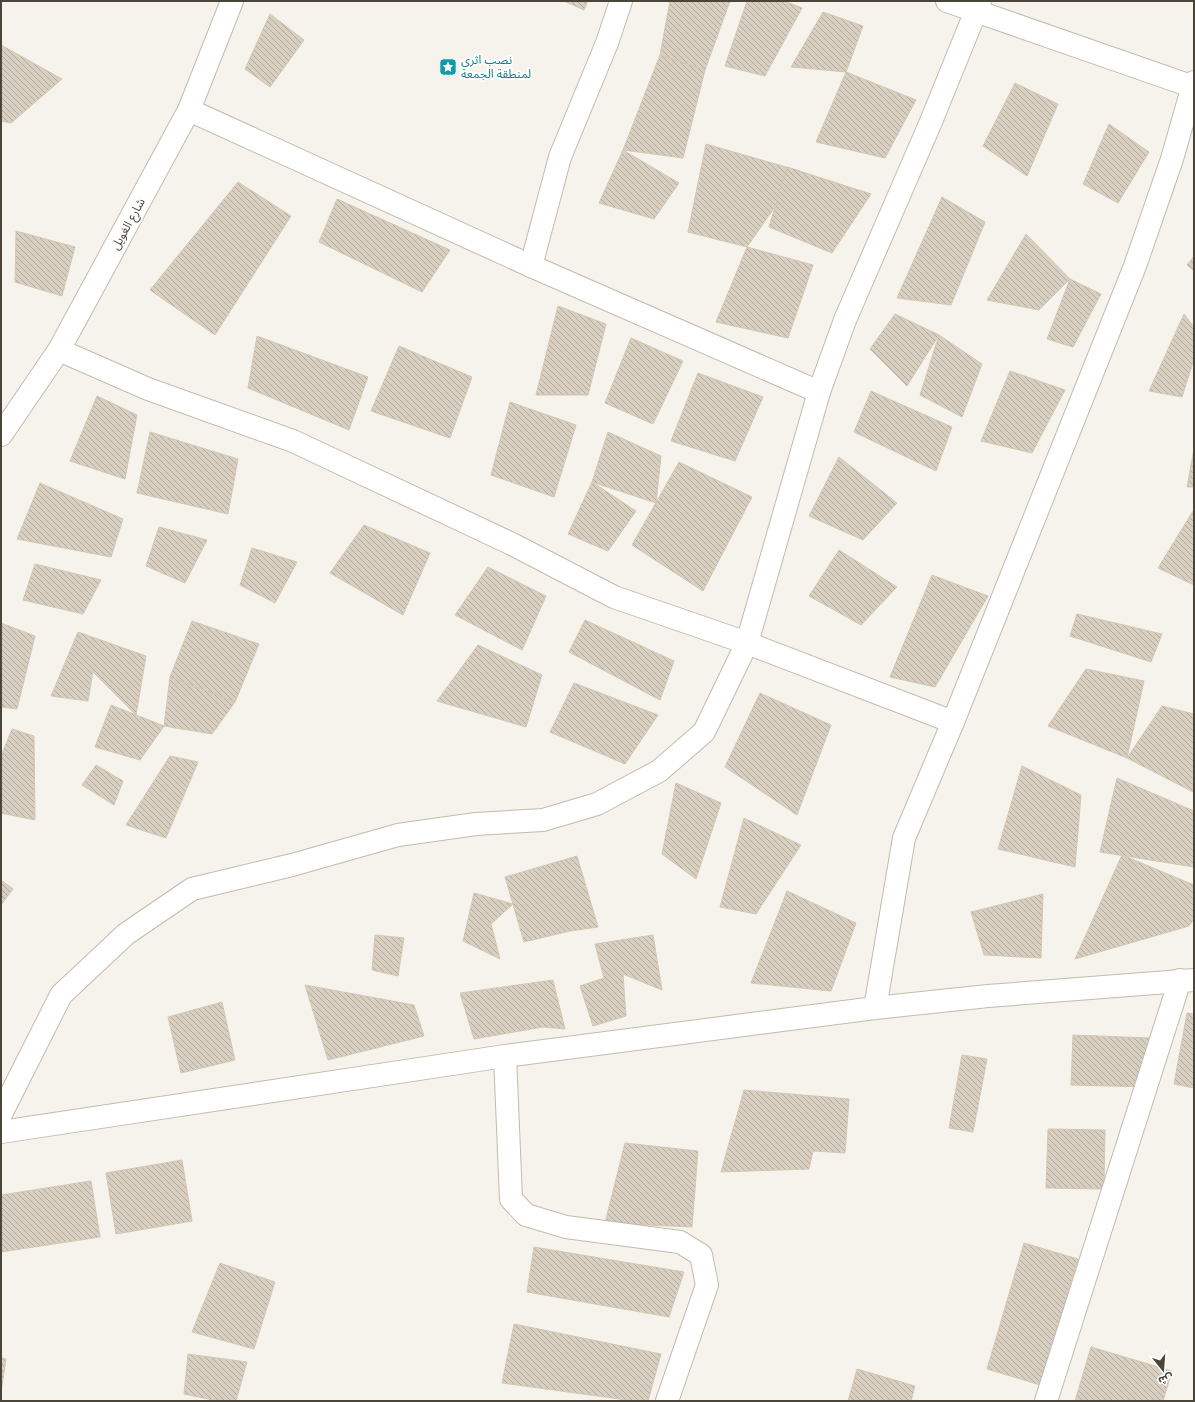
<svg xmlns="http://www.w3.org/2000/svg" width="1195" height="1402" font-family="'Open Sans','Noto Sans Arabic',sans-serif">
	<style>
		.building { fill: url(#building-back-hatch); stroke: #d3c7b4 }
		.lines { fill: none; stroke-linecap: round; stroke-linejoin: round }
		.minor-casing { stroke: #c2bbae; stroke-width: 24 }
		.tertiary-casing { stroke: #c2bbae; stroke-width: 24 }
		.minor { stroke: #fff; stroke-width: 22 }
		.tertiary { stroke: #fff; stroke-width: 22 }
		.labels { text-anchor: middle; stroke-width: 4; stroke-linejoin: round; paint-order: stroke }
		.culture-label { font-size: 12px; fill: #0d838f; stroke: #fff; text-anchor: start }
		.street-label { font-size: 12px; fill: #4b4439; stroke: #fff }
	</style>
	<defs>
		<pattern id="building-back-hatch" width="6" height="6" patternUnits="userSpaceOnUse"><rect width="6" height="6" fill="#d8cfc1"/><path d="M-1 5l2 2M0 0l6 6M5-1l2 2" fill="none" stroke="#b1aa9e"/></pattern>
	</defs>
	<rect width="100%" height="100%" fill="#f6f3ec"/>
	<g class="building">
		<path d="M564 1H588L584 10Z"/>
		<path d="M670 1H730L705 70 660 55Z"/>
		<path d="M747 1H784L802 8 765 76 725 66Z"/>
		<path d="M823 12 863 26 846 72 791 67Z"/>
		<path d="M270 14 304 40 270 87 245 69Z"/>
		<path d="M1 45 62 79 11 123 1 121Z"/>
		<path d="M660 55 705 70 683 158 623 150Z"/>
		<path d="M846 72 916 100 885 158 816 142Z"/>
		<path d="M1015 83 1058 104 1027 176 983 146Z"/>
		<path d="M1109 124 1149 152 1118 203 1083 184Z"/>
		<path d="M706 144 800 171 747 247 688 232Z"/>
		<path d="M623 150 679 183 654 219 599 203Z"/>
		<path d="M787 167 871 194 832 253 769 227Z"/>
		<path d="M238 182 291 216 215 335 150 290Z"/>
		<path d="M942 197 985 222 951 305 897 298Z"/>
		<path d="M337 199 450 250 422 292 319 242Z"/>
		<path d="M16 231 75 247 62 296 15 282Z"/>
		<path d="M1026 234 1070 279 1039 310 987 300Z"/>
		<path d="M747 247 813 265 788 338 716 322Z"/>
		<path d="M1194 256V271L1187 265Z"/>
		<path d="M1070 279 1101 294 1073 347 1047 339Z"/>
		<path d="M558 306 606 324 588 395H536Z"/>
		<path d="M895 314 939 335 907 386 870 349Z"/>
		<path d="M1184 314 1194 327V359L1182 397 1149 391Z"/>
		<path d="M939 335 982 364 962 417 920 395Z"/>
		<path d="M257 336 368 377 349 430 248 388Z"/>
		<path d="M631 338 683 361 653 424 605 403Z"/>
		<path d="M399 346 472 377 450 438 371 411Z"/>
		<path d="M1010 371 1065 390 1032 453 981 441Z"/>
		<path d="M698 373 763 397 735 461 671 441Z"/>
		<path d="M871 391 952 427 936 471 854 432Z"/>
		<path d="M97 396 137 415 125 479 70 461Z"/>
		<path d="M510 402 576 425 554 497 491 475Z"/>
		<path d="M150 432 238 459 228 514 137 493Z"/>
		<path d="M608 432 661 456 656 503 592 482Z"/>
		<path d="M1194 449V487H1187Z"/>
		<path d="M839 457 897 503 863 540 809 516Z"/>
		<path d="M679 462 752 497 703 591 632 545Z"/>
		<path d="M592 482 636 511 608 551 568 534Z"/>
		<path d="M40 483 123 519 111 557 17 539Z"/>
		<path d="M1193 511 1194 512V585L1158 568Z"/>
		<path d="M364 525 430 553 403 615 330 573Z"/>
		<path d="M159 527 207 540 185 583 146 566Z"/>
		<path d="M252 548 297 562 275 603 240 585Z"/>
		<path d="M839 550 897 587 861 625 809 596Z"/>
		<path d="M35 564 101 580 83 614 23 600Z"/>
		<path d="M488 567 546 596 522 650 455 615Z"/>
		<path d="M932 575 988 596 935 687 890 677Z"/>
		<path d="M1077 614 1162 634 1151 662 1070 636Z"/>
		<path d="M585 620 674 661 660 700 569 652Z"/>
		<path d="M192 621 259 644 235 702 170 677Z"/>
		<path d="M1 623 35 636 17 709 1 707Z"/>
		<path d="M78 632 146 656 136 715 93 672 88 701 51 696Z"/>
		<path d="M478 645 542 675 526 727 437 701Z"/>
		<path d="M1086 669 1144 681 1127 758 1048 726Z"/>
		<path d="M170 677 235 702 212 734 164 726Z"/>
		<path d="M574 683 658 715 625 764 550 732Z"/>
		<path d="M760 693 831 725 797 815 725 767Z"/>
		<path d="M111 705 164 726 140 760 95 747Z"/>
		<path d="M1162 706 1194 714 1193 792 1127 758Z"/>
		<path d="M12 729 34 736 35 820 1 813V756Z"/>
		<path d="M170 756 198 762 166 838 126 825Z"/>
		<path d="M96 765 123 781 114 805 82 785Z"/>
		<path d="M1022 766 1081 795 1075 867 998 849Z"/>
		<path d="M1117 778 1194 811V867L1100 852Z"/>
		<path d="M676 783 721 803 696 879 662 854Z"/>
		<path d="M744 818 801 845 756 914 720 907Z"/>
		<path d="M1122 855 1194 885V919L1189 926 1075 959Z"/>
		<path d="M577 856 598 927 570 931 524 942 505 877Z"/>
		<path d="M1 880 13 889 1 905Z"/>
		<path d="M787 891 856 923 831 991 751 983Z"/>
		<path d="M474 893 513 904 491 924 500 959 463 941Z"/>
		<path d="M1043 894 1041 958 984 955 971 912Z"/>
		<path d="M375 935 404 938 398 976 372 970Z"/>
		<path d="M653 935 662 990 623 974 626 1016 593 1026 580 986 604 978 595 944Z"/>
		<path d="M553 980 565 1029 543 1027 474 1039 460 993Z"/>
		<path d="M305 985 414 1005 424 1036 328 1060Z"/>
		<path d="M222 1002 235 1060 181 1073 168 1017Z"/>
		<path d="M1187 1013 1194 1014V1088L1174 1084Z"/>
		<path d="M1073 1035 1149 1038 1147 1087 1071 1085Z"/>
		<path d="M962 1055 987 1059 973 1132 949 1128Z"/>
		<path d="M744 1090 849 1099 845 1153 813 1151 809 1169 721 1172Z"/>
		<path d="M1048 1129 1105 1130 1104 1189 1046 1188Z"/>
		<path d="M625 1143 698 1151 692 1227 605 1223Z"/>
		<path d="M182 1160 192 1221 116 1234 106 1173Z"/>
		<path d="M91 1181 100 1237 1 1252V1195Z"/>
		<path d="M1024 1243 1078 1259 1040 1385 987 1369Z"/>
		<path d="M534 1247 684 1272 669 1317 527 1292Z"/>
		<path d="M220 1263 275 1282 254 1349 192 1332Z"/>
		<path d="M514 1324 661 1354 648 1401H634L502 1383Z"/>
		<path d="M1091 1347 1172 1371 1163 1401H1075Z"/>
		<path d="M188 1354 247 1362 236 1401H218L184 1394Z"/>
		<path d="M1 1358 6 1359 1 1392Z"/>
		<path d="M857 1369 915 1386 911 1401H848Z"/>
	</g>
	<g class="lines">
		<defs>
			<g id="minor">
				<path d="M947 1 1194 87"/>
				<path d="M189 110 531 266 819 392 845 320 930 124 980 1"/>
				<path d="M531 266 560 157 607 43 621 1"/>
				<path d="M59 350 148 389 293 441 512 544 614 597 747 643 953 722"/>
				<path d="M875 1008 904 838 953 722 1135 266 1172 159 1194 82"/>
				<path d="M505 1056 511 1199 526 1215 566 1227 680 1242 701 1255 707 1285 667 1401"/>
				<path d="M1 1114 61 995 126 934 192 889 292 865 398 835 476 824 543 820 597 804 659 771 704 732 747 643 819 392"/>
				<path d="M1 1132 505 1056 875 1008 988 996 1194 980"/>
				<path d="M1046 1401 1180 980"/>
			</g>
			<path id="tertiary" d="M1 435 59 350 189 110 232 1"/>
		</defs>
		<use href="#minor" class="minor-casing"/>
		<use href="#tertiary" class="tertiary-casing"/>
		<use href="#minor" class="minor"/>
		<use href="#tertiary" class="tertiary"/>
	</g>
	<defs>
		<symbol id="sight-square" viewBox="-11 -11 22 22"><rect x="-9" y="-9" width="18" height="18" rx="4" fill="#0f9aa8" stroke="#fff"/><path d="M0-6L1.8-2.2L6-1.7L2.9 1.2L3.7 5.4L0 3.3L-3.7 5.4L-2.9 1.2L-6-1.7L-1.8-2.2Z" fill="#fff"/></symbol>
	</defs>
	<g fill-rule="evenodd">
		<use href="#sight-square" x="438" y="57" width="20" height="20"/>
	</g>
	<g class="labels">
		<g class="culture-label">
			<text x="461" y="64">نصب اثري<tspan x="461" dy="14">لمنطقة الجمعة</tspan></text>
		</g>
		<g class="street-label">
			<text transform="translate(128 224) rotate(-61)" y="4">شارع الغويل</text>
		</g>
	</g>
	<rect width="1195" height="1402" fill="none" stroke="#4b4439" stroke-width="4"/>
	<g transform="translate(1163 1370) rotate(163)" stroke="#ffffff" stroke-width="3" paint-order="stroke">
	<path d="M0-3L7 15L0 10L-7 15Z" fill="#4b4439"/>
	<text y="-6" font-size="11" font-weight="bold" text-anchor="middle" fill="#4b4439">ش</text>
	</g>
</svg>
